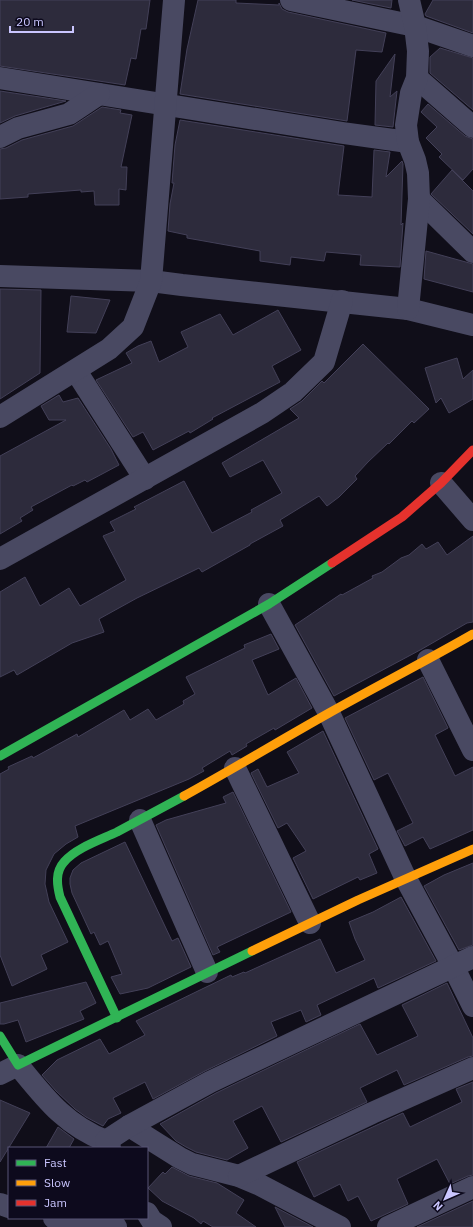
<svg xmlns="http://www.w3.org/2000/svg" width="473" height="1227" font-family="'IBM Plex Sans',sans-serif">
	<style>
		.building { fill: #2d2b3c; stroke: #434058 }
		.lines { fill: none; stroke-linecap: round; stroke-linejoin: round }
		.street { stroke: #494962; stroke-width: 22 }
		.fast { stroke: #30b455; stroke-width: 9 }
		.slow { stroke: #ff9f0a; stroke-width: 9 }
		.jam { stroke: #e5322d; stroke-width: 9 }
	</style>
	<rect width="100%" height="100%" fill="#100e19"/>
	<g class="building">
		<path d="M0 0H150L146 29H141L136 59 131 58 125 85 0 66Z"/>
		<path d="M198 0H236V3L279 5V3L282 9 288 12 386 33 382 52 356 50 347 121 180 94 187 49Z"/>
		<path d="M352 0H392L391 8Z"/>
		<path d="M433 0H473V33L426 16 425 14Z"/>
		<path d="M440 48 473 58V110L430 73V57Z"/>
		<path d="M395 54 390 97 397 91 393 127 375 125 376 81Z"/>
		<path d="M0 91 66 101 15 116 0 123Z"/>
		<path d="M428 104 465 136 473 139V169L463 180 439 157 442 154 426 138 437 127 421 112Z"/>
		<path d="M102 107 121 110 120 113 132 115 121 167H127L126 190 119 189V205H95L94 191 81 192V190L28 194V197L0 199V149L6 148 22 140 73 126Z"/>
		<path d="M180 120 344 146 338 195 372 197 374 150 390 152 386 177 402 161 403 164 401 225 403 223 400 267 360 265 361 255 326 252 324 261 291 257 290 265 260 261V251L187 238V235L168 231 170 204 174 183H172L175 145Z"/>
		<path d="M452 170 473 191V234L431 194Z"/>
		<path d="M426 251 473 264V292L424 279Z"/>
		<path d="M0 289 41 290 40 373 0 399Z"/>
		<path d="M71 296 110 300 96 333 67 332Z"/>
		<path d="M278 310 301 350 272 366 280 382 212 418 213 419 190 433 189 431 153 450 143 432 133 437 96 380 132 363 126 353 138 346 151 341 159 362 188 347 181 332 220 314 233 335Z"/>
		<path d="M363 344 429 409 414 423 412 421 389 444 388 443 368 462 355 476 357 479 339 497 327 506 319 496 280 520 283 526 250 544V545L202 572 199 568 137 598 99 619 104 632 72 643 17 675 14 670 0 677V592L25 577 40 606 69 588 80 606 126 580 103 536 115 531 110 522 136 509 134 507 184 481 212 533 252 512 251 510 282 493 263 460 230 477 222 463 299 418 290 409 302 401 322 381 324 383Z"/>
		<path d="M457 358 463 379 473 370V399L449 413 441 398 436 403 425 368Z"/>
		<path d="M59 395 63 402 78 398 111 449 119 465 87 482 85 480 73 486 72 485 31 507 33 510 20 518 22 521 0 534V456L66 420H49L41 406Z"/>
		<path d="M473 536V622L467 623 422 649 334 696 295 625 341 594 342 595 373 578 372 576 382 572 401 558 409 555 422 544 426 549 438 542 447 555Z"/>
		<path d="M271 634 279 649 252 660 268 695 296 678 312 708 275 730 274 728 246 744 247 746 232 755 230 751 202 768 204 771 189 779 75 826 78 837 66 844 54 854 46 870 45 884 49 902 68 942 41 955 47 969 12 986 0 955V774L9 769 8 767 32 756 33 758 77 734 78 737 124 710 130 720 148 709 156 720 184 704 183 701 195 694 186 677 245 648 244 645Z"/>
		<path d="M423 677 448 728 435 735 455 776 473 767V830L430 849 423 837 405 846 397 831 413 823 388 773 374 780 345 718Z"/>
		<path d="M323 731 378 849 369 854 377 873 360 880 358 877 313 899 293 858 306 851 287 823 278 828 251 773 258 769 267 787 299 773 287 752Z"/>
		<path d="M233 792 291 912 217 947 220 952 213 955 156 825 166 820 226 803 223 797Z"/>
		<path d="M125 842 172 941 178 938 191 967 148 988 120 994 111 977 122 974 108 941 100 945 94 932 91 934 72 893 70 884V878L73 870 81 863Z"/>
		<path d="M473 863V945L459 950 424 886 444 875Z"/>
		<path d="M401 897 436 961 378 988 374 978 317 1005 321 1015 306 1022 301 1010 271 1022 277 1036 205 1071 153 1099 145 1082 113 1098 121 1113 108 1119 103 1126 86 1117 75 1109 56 1091 42 1075 57 1060 100 1039 109 1054 145 1035 136 1021 231 975 232 977 244 972 245 973 320 939 336 973 365 960 355 939 349 922 373 912Z"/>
		<path d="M86 982 96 1003 80 1011 84 1019 26 1042 18 1020 4 1024H0V1003Z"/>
		<path d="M447 983 473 1038V1056L468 1057 404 1085 397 1070 360 1088 367 1102 281 1142 262 1106 233 1121 248 1148 227 1160 196 1152 186 1147 176 1141 160 1124 216 1093 360 1024 377 1055 418 1036 402 1005Z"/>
		<path d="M473 1082V1175L468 1176 450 1184 437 1159 397 1179 408 1204 371 1221 358 1196 348 1201 340 1184 314 1197 297 1162 403 1113 410 1127 462 1102 456 1089Z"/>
		<path d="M0 1100 30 1113 0 1162Z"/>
		<path d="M58 1127 74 1139 69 1148H46Z"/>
		<path d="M172 1167 189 1176 217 1183 244 1200 236 1213 256 1227H213L203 1221 201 1224 194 1218 162 1201 148 1188 163 1172 165 1174Z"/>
		<path d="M473 1201V1227H417Z"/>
		<path d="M275 1207 313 1227H285Z"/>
	</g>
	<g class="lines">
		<g class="street">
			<path d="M291 0 415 26 473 46"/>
			<path d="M0 78 343 133 408 142"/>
			<path d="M417 78 473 127"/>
			<path d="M0 137 18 128 69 114 99 94"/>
			<path d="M419 199 473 252"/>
			<path d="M0 276 151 281 182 285 408 309 473 325"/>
			<path d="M408 309 419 199 418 173 415 160 408 142 406 125 411 93 417 78 418 51 415 26 409 0"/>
			<path d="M76 371 145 479"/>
			<path d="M0 417 109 349 133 327 151 281 174 0"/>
			<path d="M441 483 473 520"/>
			<path d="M0 559 262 413 293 392 324 362 342 301"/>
			<path d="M269 604 329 713 405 877 453 966 473 1006"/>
			<path d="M428 660 473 750"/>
			<path d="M235 768 310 923"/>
			<path d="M140 820 207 972"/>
			<path d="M0 1074 18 1065C45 1098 65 1125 106 1141L110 1148"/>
			<path d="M129 1126 180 1158 192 1164 239 1176 258 1184 340 1227"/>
			<path d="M106 1141 129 1126 210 1082 473 957"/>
			<path d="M239 1176 372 1113 473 1068"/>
			<path d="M0 1204 9 1207"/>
			<path d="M147 1213 152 1221 161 1227"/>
			<path d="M54 1218 116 1227"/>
			<path d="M388 1227 473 1187"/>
		</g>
		<g class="fast">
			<path d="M0 756 269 604 332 563"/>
			<path d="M117 1018 60 897C57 885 55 872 64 862 76 848 100 840 117 832 139 820 162 808 184 796"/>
			<path d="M0 1036 18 1065 252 951"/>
		</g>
		<g class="slow">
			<path d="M184 796C233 769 281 740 329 713 377 686 426 661 473 634"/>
			<path d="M252 951 358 900 473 849"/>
		</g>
		<path class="jam" d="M332 563 402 517 441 483 473 450"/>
	</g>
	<rect x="8" y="1147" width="140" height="72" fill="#0d0a1d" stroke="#595577"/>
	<rect x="16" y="1160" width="20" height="6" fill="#30b455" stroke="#595577"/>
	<text x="44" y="1167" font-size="12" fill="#cac6ff">Fast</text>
	<rect x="16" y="1180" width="20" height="6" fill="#ff9f0a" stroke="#595577"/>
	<text x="44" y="1187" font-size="12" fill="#cac6ff">Slow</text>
	<rect x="16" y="1200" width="20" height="6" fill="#e5322d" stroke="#595577"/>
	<text x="44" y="1207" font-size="12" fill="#cac6ff">Jam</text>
	<g transform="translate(445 1199) rotate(225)" stroke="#0d0a1d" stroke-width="3" paint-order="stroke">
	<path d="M0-3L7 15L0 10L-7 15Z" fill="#cac6ff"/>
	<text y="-6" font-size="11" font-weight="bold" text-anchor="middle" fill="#cac6ff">N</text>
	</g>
	<path d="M10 26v6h63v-6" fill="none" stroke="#cac6ff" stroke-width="2"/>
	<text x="16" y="26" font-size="12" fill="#cac6ff" stroke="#0d0a1d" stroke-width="3" paint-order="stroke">20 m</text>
</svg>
